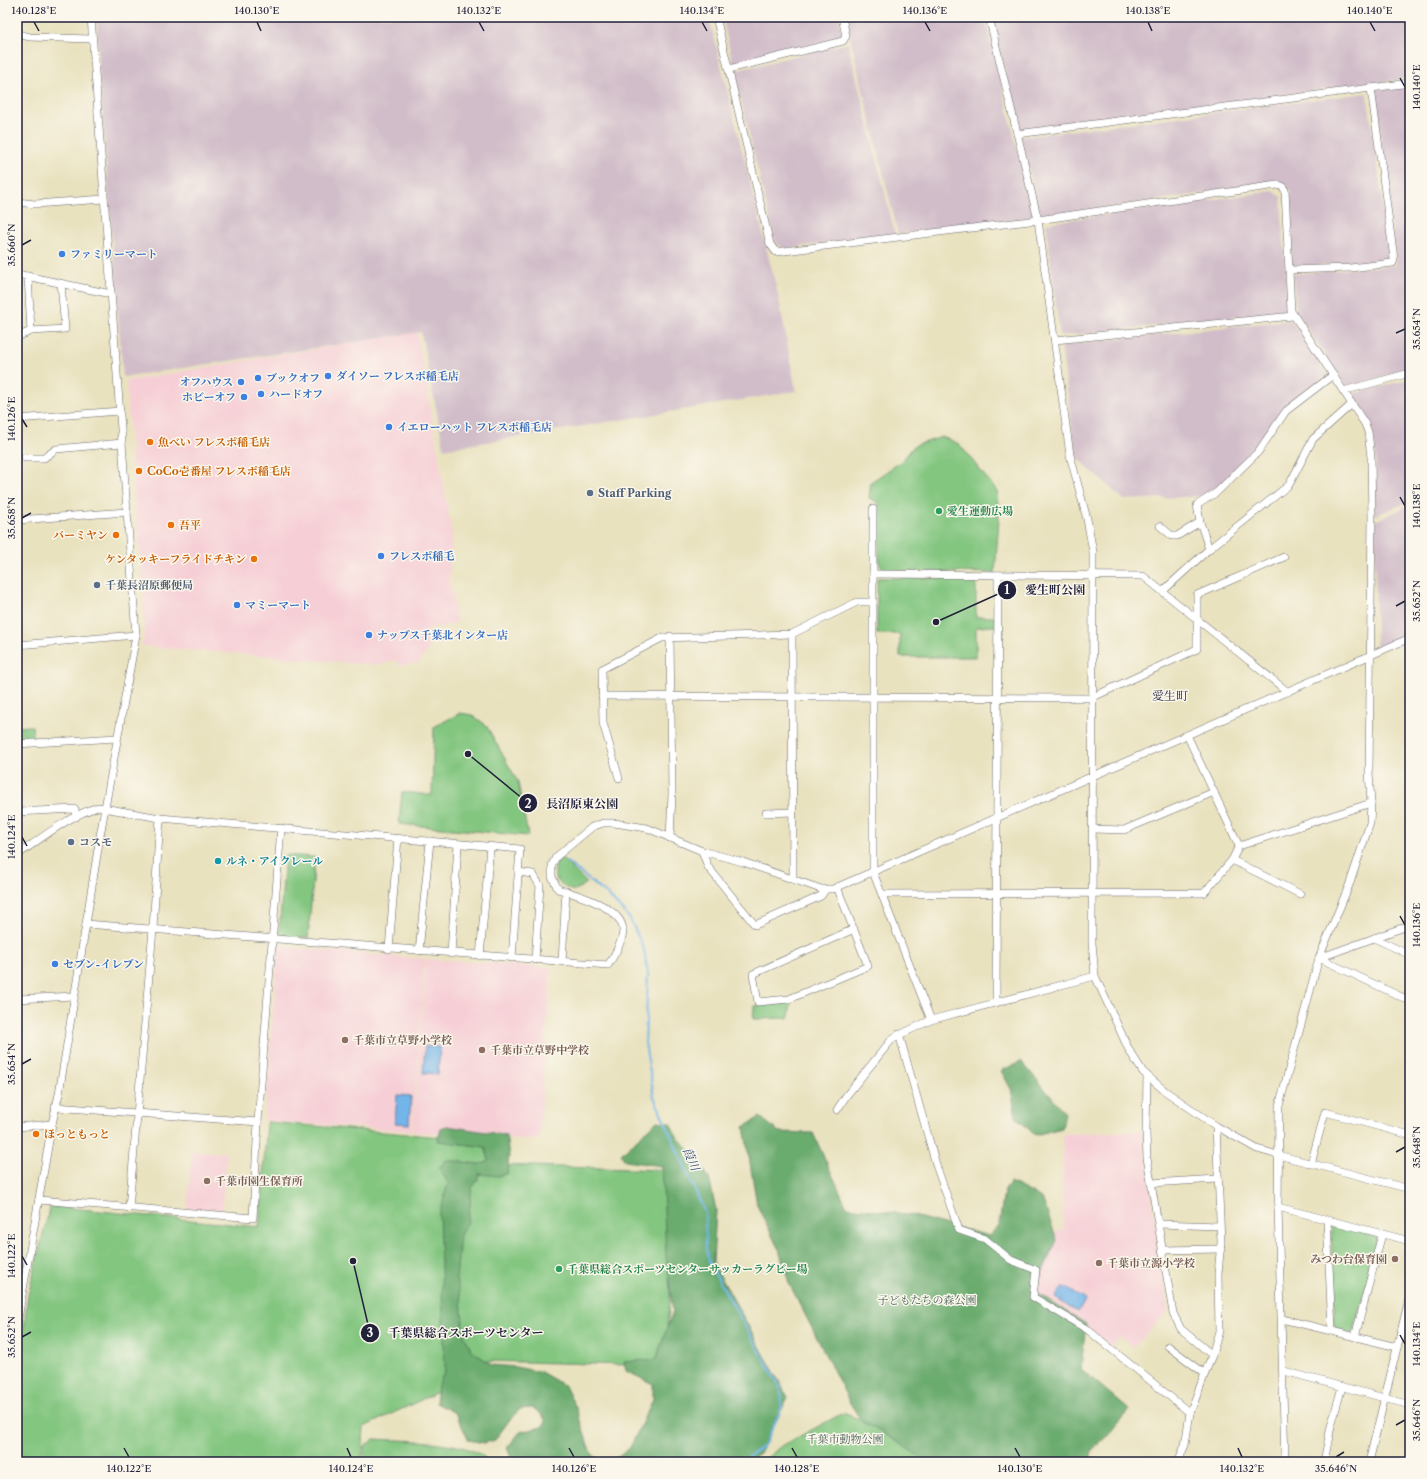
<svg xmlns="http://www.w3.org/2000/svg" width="1427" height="1479" font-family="'Libre Caslon Text','Noto Serif JP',serif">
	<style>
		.built { fill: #f6cfd6 }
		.industrial { fill: #d1bdc9 }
		.green { fill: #83c680; stroke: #52745e }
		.forest { fill: #6aab6e; stroke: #466654 }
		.water { fill: #73b5e8; stroke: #4a6c92 }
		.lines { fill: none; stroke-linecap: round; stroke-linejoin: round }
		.stream { stroke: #73b5e8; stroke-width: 2 }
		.minor-casing { stroke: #686569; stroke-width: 8 }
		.minor { stroke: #fff; stroke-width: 7 }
		.ticks { fill: none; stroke: #22223b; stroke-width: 1.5 }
		.shop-dot { fill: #3f7fe0; stroke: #fbf7ec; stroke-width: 1.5 }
		.food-dot { fill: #e8710a; stroke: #fbf7ec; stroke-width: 1.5 }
		.service-dot { fill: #5c6f8a; stroke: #fbf7ec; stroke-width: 1.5 }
		.leisure-dot { fill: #2e9e5b; stroke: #fbf7ec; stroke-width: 1.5 }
		.culture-dot { fill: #0f9aa8; stroke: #fbf7ec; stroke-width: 1.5 }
		.education-dot { fill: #8d6e63; stroke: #fbf7ec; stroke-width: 1.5 }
		.labels { text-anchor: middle; stroke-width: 3; stroke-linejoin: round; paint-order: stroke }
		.shop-label { font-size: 11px; font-weight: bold; fill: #366cbe; stroke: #fbf7ec; text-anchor: start }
		.food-label { font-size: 11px; font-weight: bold; fill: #c56008; stroke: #fbf7ec; text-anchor: start }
		.service-label { font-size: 11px; font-weight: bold; fill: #4e5e75; stroke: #fbf7ec; text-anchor: start }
		.leisure-label { font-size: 11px; font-weight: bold; fill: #27864d; stroke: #fbf7ec; text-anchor: start }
		.culture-label { font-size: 11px; font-weight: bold; fill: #0d838f; stroke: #fbf7ec; text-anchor: start }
		.education-label { font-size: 11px; font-weight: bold; fill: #785e54; stroke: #fbf7ec; text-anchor: start }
		.park-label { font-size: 11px; fill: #445b53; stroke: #fbf7ec }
		.neighbourhood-label { font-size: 12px; fill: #22223b; stroke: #fbf7ec }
		.water-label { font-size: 12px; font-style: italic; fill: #3e5578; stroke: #fbf7ec }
		.leader { fill: none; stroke: #22223b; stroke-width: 1.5 }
		.callout-dot { fill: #22223b; stroke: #fbf7ec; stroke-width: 1.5 }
		.mark-label { font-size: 12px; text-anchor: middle; font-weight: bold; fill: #fff }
		.callout-label { font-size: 12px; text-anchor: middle; font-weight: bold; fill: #22223b; stroke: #fbf7ec; stroke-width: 3; stroke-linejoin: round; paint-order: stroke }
		.neatline { fill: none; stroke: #22223b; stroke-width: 1.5 }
		.ticks-label { font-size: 10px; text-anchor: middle; fill: #22223b }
	</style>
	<rect width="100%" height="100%" fill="#fbf7ec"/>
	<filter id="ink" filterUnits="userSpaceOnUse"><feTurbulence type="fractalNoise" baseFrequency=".025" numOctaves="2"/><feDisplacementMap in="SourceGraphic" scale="8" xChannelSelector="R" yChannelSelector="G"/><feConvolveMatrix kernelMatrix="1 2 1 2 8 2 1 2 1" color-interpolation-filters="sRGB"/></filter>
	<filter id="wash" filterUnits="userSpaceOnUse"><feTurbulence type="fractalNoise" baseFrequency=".012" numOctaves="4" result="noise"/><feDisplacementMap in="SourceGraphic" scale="16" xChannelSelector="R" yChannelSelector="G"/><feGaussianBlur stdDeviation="0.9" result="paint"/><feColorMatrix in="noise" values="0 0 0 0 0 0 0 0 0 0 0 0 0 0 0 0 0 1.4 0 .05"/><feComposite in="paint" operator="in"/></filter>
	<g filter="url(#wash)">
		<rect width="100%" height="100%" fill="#e9e2bf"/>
		<g class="built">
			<path d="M417 332 452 534 449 580 457 623 427 629 429 649 418 663 398 666 397 660 375 665 142 646 145 627 143 606 145 600 135 506 126 381Z"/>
			<path d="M283 947 425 959 412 1131 264 1121 278 950Z"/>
			<path d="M426 959 551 968 539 1140 413 1132Z"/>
			<path d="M1142 1131 1168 1311 1134 1347 1120 1336 1111 1346 1035 1293 1039 1233 1063 1230V1134Z"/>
			<path d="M192 1151 227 1153 222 1211 187 1209Z"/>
		</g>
		<g class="industrial">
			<path d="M97 17H709L779 299 796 391 444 449 421 332 123 377 99 71Z"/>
			<path d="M722 17H839L843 37 733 64Z"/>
			<path d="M845 17H985L1034 217 898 234Z"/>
			<path d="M992 17H1410V78L1019 130Z"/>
			<path d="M848 43 895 234 783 249 775 241 734 71Z"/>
			<path d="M1410 85V369L1346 387 1296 311 1293 274 1396 265 1375 90Z"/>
			<path d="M1367 93 1391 261 1292 267 1290 190 1282 182 1041 217 1021 137Z"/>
			<path d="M1273 191 1281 197 1288 312 1060 336 1046 223Z"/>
			<path d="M1291 320 1327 375 1284 409 1255 448 1222 484 1202 496 1124 500 1076 457 1061 345Z"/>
			<path d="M1410 379V501L1374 516 1376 456 1372 428 1352 394Z"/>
			<path d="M1410 505V634L1376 649 1375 521Z"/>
		</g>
		<g class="green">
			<path d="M942 437 959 444 997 491 999 519 995 573 885 571 879 563V503L869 498 871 482 902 461 914 446Z"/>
			<path d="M877 578H976V617H996V626L976 627V657H900V634H877Z"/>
			<path d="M460 713 472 715 486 725 518 782 528 836 399 824 402 792 432 795 434 727Z"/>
			<path d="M32 726 33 740 17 741V727Z"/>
			<path d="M285 855 315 857 308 938 282 936 279 933Z"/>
			<path d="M560 857 587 883 574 891C555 885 550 874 560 857Z"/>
			<path d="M791 1002 789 1018 753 1019 754 1006Z"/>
			<path d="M267 1122 498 1142 496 1165 664 1170 669 1178 670 1300 663 1366 450 1360 446 1388 364 1427 362 1462H17V1378L28 1295 50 1206 259 1227Z"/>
			<path d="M1331 1224 1378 1236 1354 1331 1350 1334 1335 1328Z"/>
			<path d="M843 1413 880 1427 936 1462H762L780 1447Z"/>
			<path d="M374 1439C402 1441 473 1439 489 1462H364L365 1446Z"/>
		</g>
		<g class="forest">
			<path d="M1021 1061 1065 1113 1062 1128 1035 1135 1016 1117 1011 1089 1001 1071Z"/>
			<path d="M760 1117 779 1132 813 1133 847 1207 906 1214 989 1236 999 1225 1004 1192 1010 1182 1042 1198 1057 1240 1034 1291 1086 1324 1081 1369 1129 1410 1105 1438 1092 1450 1090 1462H928L883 1433 862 1422 850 1403 789 1283 779 1250 757 1205 744 1127Z"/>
			<path d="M657 1121 670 1123 678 1138 694 1155 709 1178 716 1210 713 1263 788 1397 761 1452 748 1462H513L507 1448 520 1432 542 1427 546 1421 540 1413 533 1408 520 1409 508 1422 495 1440 484 1443 469 1440 455 1413 436 1403 438 1385 445 1371 439 1215 448 1183 439 1168 446 1160 480 1164 489 1161 485 1147 438 1141 441 1128 447 1126 506 1135 509 1156 507 1174 497 1176 479 1174 477 1181 472 1188 468 1222 460 1235 456 1279 461 1299 464 1334 471 1350 492 1365 516 1367 541 1372 565 1386 576 1408 590 1451 596 1458 604 1462 618 1457 630 1448 653 1399V1384L626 1371 624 1362 656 1359 673 1311 666 1256 662 1166 625 1161 621 1154Z"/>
		</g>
		<g class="water">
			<path d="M425 1046 440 1047 438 1074 423 1073Z"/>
			<path d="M397 1095 411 1096 409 1124 395 1123Z"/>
			<path d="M1063 1286 1086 1300 1078 1312 1055 1298Z"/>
		</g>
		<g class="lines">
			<path class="stream" d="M567 862 609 896 630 919 644 949 648 974 645 1043 654 1097 705 1213 706 1250 710 1265 773 1374 781 1390 782 1407 765 1444 742 1462"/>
		</g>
	</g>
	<g filter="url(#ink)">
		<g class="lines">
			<defs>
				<g id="minor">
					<path d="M716 17 770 244 776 252 1038 220 1277 185 1282 186 1285 190 1291 311 1365 424 1368 432 1371 457 1372 519 1369 772 1371 803 1370 823 1350 883 1319 958 1279 1106 1278 1207 1285 1462"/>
					<path d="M989 17 1038 220 1070 455 1087 519 1093 552 1092 943 1095 976 1129 1050 1143 1072 1165 1091 1216 1126 1257 1149 1278 1155 1410 1189"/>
					<path d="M17 34 30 37 91 39"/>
					<path d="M729 69 843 41 846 36 842 17"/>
					<path d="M1017 134 1410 83"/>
					<path d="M17 202 35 204 104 199"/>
					<path d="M1290 270 1350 268 1393 263 1394 259 1371 88"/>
					<path d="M17 274 111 294"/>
					<path d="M28 276 31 331"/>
					<path d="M17 337 31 331 65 329 61 284"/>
					<path d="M1055 340 1293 316"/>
					<path d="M1343 391 1410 373"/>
					<path d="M17 419 120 411"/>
					<path d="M25 458H44L56 449 122 443"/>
					<path d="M873 509V872L931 1020"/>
					<path d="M17 520 127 512"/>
					<path d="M1160 526 1172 536H1177L1200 522"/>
					<path d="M1209 549 1200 522 1197 505 1217 492 1258 452 1286 411 1333 375"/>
					<path d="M873 574 1143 576 1288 692"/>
					<path d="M1163 591 1209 549 1289 485 1313 439 1352 404"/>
					<path d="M792 634 793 879"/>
					<path d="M670 636 672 794 670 838"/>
					<path d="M17 645 136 635"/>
					<path d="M602 696 1091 698 1197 649V595L1284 557"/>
					<path d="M1187 735 1239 846"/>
					<path d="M17 744 117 738"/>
					<path d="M619 778 603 723 602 669 662 638 792 634 857 602H873"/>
					<path d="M17 812 75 809 76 817"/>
					<path d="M766 813 793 812"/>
					<path d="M1093 829 1124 830 1214 792"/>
					<path d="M702 851 708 867 755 925 821 896 825 890"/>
					<path d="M17 855C42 838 68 816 98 807L160 818 520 849 512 958"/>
					<path d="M1232 860 1300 894"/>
					<path d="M518 872 533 874 540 886 535 960"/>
					<path d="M837 887 868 966 789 999 758 1002 753 974 854 929"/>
					<path d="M882 894 1204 893 1232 860 1239 846 1371 803"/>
					<path d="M86 924 608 965C614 956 622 943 623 931 623 907 576 894 558 889L552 877V865L556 857 592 827 603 823H614L647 828 702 851 743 862 821 889H833L1410 638"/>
					<path d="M1374 938 1410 955"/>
					<path d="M389 949 398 838"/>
					<path d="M419 951 430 841"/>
					<path d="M451 954 458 844"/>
					<path d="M480 956 490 847"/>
					<path d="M1319 958 1410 1001"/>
					<path d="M1319 958 1410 925"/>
					<path d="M562 962 566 891"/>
					<path d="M17 999 74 996"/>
					<path d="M996 1003 998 575"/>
					<path d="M899 1034 937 1168 959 1230 985 1239 1011 1260 1036 1270 1033 1297 1088 1330 1190 1413"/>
					<path d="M1147 1076 1146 1132 1147 1158 1173 1313 1181 1329 1212 1355"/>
					<path d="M55 1107 258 1122"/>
					<path d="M837 1110 846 1096 893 1038 931 1020 1095 976"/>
					<path d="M17 1127 52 1124"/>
					<path d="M1311 1164 1325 1112 1410 1135"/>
					<path d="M1151 1183 1218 1179"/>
					<path d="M39 1200 253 1218 258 1122 281 828"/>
					<path d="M1278 1207 1410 1241"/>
					<path d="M129 1208 153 929 160 818"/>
					<path d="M1327 1220 1332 1331"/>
					<path d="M1159 1224 1219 1226"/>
					<path d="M1162 1250 1221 1249"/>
					<path d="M1282 1319 1397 1347"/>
					<path d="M17 1324 52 1124 59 1094 100 836 136 635 91 17"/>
					<path d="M1355 1337 1382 1234"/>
					<path d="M1168 1346 1204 1373"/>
					<path d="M1284 1371 1410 1405"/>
					<path d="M1178 1462 1185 1445 1190 1413 1212 1355 1219 1331 1218 1274 1221 1242 1216 1126"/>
					<path d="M1324 1462 1331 1426 1342 1387"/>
					<path d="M1369 1462 1410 1295"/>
				</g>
			</defs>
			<use href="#minor" class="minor-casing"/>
			<use href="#minor" class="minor"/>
		</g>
	</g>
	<path class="ticks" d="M34 22 39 31M257 22 261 31M479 22 484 31M702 22 707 31M925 22 930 31M1148 22 1152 31M1370 22 1375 31M1400 78 1405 87M22 245 31 240M1396 333 1405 329M22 419 27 427M1400 497 1405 506M22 518 31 513M1396 606 1405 601M22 837 27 846M1400 916 1405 925M22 1064 31 1059M1396 1152 1405 1147M22 1256 27 1265M1400 1335 1405 1344M22 1337 31 1332M1396 1425 1405 1420M124 1448 129 1457M347 1448 351 1457M569 1448 574 1457M792 1448 797 1457M1015 1448 1020 1457M1238 1448 1242 1457M1336 1457 1344 1452"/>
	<g class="shop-dot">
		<circle cx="62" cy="254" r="4"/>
		<circle cx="328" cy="376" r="4"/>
		<circle cx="258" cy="378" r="4"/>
		<circle cx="241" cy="382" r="4"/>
		<circle cx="261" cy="394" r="4"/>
		<circle cx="244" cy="397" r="4"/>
		<circle cx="389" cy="427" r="4"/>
		<circle cx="381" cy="556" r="4"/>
		<circle cx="237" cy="605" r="4"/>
		<circle cx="369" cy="635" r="4"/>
		<circle cx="55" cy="964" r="4"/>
	</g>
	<g class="food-dot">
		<circle cx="150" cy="442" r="4"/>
		<circle cx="139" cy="471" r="4"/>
		<circle cx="171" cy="525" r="4"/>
		<circle cx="116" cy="535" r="4"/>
		<circle cx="254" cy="559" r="4"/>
		<circle cx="36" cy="1134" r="4"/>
	</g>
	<g class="service-dot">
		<circle cx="590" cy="493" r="4"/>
		<circle cx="97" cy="585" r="4"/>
		<circle cx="71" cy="842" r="4"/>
	</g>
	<g class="leisure-dot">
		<circle cx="939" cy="511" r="4"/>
		<circle cx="559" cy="1269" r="4"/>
	</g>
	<circle class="culture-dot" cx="218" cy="861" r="4"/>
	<g class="education-dot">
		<circle cx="345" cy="1040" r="4"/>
		<circle cx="482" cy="1050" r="4"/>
		<circle cx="207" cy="1181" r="4"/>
		<circle cx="1395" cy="1259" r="4"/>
		<circle cx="1099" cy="1263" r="4"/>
	</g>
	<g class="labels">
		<g class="shop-label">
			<text x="70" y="258">ファミリーマート</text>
			<text x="336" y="380">ダイソー フレスポ稲毛店</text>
			<text x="266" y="382">ブックオフ</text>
			<text x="233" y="386" text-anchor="end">オフハウス</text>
			<text x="269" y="398">ハードオフ</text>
			<text x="236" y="401" text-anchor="end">ホビーオフ</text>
			<text x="397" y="431">イエローハット フレスポ稲毛店</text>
			<text x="389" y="560">フレスポ稲毛</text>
			<text x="245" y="609">マミーマート</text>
			<text x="377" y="639">ナップス千葉北インター店</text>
			<text x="63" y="968">セブン-イレブン</text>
		</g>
		<g class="food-label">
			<text x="158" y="446">魚べい フレスポ稲毛店</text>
			<text x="147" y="475">CoCo壱番屋 フレスポ稲毛店</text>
			<text x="179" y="529">吾平</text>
			<text x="108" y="539" text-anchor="end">バーミヤン</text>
			<text x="246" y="563" text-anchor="end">ケンタッキーフライドチキン</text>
			<text x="44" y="1138">ほっともっと</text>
		</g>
		<g class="service-label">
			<text x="598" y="497">Staff Parking</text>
			<text x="105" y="589">千葉長沼原郵便局</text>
			<text x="79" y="846">コスモ</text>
		</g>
		<g class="leisure-label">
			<text x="947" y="515">愛生運動広場</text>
			<text x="567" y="1273">千葉県総合スポーツセンターサッカーラグビー場</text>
		</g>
		<g class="culture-label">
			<text x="226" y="865">ルネ・アイクレール</text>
		</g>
		<g class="education-label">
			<text x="353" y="1044">千葉市立草野小学校</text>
			<text x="490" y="1054">千葉市立草野中学校</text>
			<text x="215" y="1185">千葉市園生保育所</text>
			<text x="1387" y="1263" text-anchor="end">みつわ台保育園</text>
			<text x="1107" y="1267">千葉市立源小学校</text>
		</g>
		<g class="park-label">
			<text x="927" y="1304">子どもたちの森公園</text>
			<text x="845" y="1443">千葉市動物公園</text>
		</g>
		<g class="neighbourhood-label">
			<text x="1170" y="700">愛生町</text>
		</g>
		<g class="water-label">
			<text transform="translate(691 1159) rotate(66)" y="4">葭川</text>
		</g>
	</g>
	<path class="leader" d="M936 622L1007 590M468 754L528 803M353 1261L370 1333"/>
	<g class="callout-dot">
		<circle cx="936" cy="622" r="4"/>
		<circle cx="468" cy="754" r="4"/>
		<circle cx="353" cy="1261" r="4"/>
		<circle cx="1007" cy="590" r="10"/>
		<circle cx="528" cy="803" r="10"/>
		<circle cx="370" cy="1333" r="10"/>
	</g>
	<g class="mark-label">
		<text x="1007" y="594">1</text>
		<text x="528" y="808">2</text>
		<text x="370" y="1337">3</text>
	</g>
	<g class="callout-label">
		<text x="1055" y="594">愛生町公園</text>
		<text x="582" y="808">長沼原東公園</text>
		<text x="466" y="1337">千葉県総合スポーツセンター</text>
	</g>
	<rect width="1427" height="1479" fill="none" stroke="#fbf7ec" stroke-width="44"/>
	<rect x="22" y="22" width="1383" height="1435" class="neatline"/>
	<g class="ticks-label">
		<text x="34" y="14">140.128°E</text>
		<text x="257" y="14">140.130°E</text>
		<text x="479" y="14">140.132°E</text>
		<text x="702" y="14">140.134°E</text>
		<text x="925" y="14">140.136°E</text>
		<text x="1148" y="14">140.138°E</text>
		<text x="1370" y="14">140.140°E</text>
		<text transform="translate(1416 87) rotate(-90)" y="4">140.140°E</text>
		<text transform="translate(11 245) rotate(-90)" y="4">35.660°N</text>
		<text transform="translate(1416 329) rotate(-90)" y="4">35.654°N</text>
		<text transform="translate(11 419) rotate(-90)" y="4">140.126°E</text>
		<text transform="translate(1416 506) rotate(-90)" y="4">140.138°E</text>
		<text transform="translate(11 518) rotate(-90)" y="4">35.658°N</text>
		<text transform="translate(1416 601) rotate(-90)" y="4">35.652°N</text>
		<text transform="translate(11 837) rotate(-90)" y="4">140.124°E</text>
		<text transform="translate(1416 925) rotate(-90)" y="4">140.136°E</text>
		<text transform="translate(11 1064) rotate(-90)" y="4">35.654°N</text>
		<text transform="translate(1416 1147) rotate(-90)" y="4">35.648°N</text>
		<text transform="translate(11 1256) rotate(-90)" y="4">140.122°E</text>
		<text transform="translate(11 1337) rotate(-90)" y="4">35.652°N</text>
		<text transform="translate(1416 1344) rotate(-90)" y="4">140.134°E</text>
		<text transform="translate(1416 1420) rotate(-90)" y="4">35.646°N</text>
		<text x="129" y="1472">140.122°E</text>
		<text x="351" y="1472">140.124°E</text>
		<text x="574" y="1472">140.126°E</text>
		<text x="797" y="1472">140.128°E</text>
		<text x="1020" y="1472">140.130°E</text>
		<text x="1242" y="1472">140.132°E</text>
		<text x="1336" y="1472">35.646°N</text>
	</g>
</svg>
